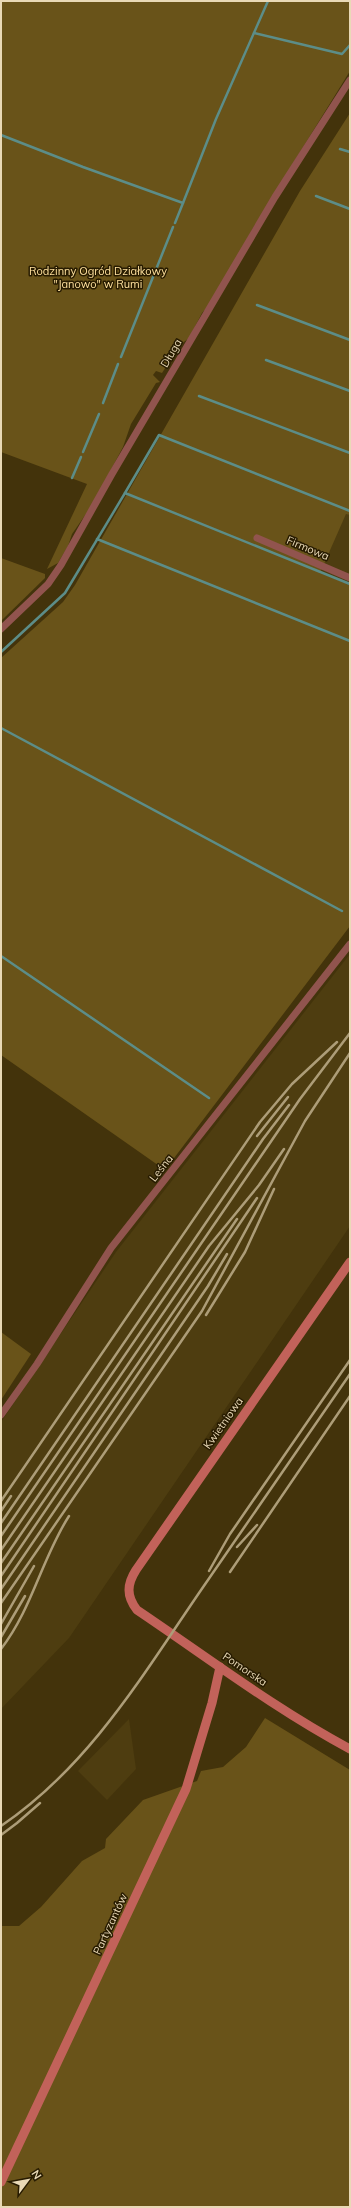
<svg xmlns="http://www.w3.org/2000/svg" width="351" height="2208" font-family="Mulish,sans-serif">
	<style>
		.built { fill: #4e3d10 }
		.green { fill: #695319 }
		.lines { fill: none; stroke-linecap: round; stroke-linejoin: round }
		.stream { stroke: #5c8d88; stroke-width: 2.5 }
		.street { stroke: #91544e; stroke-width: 7 }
		.secondary { stroke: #c2625a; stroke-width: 9 }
		.rail { stroke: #ad9d78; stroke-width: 2.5 }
		.labels { text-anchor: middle; stroke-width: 3; stroke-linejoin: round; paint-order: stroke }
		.park-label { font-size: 11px; fill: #fee09c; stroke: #271b00 }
		.street-label { font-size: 11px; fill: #e9d9b6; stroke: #271b00 }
	</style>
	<rect width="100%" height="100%" fill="#43330b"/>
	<g class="built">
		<path d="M346 513 350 515V585L319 573Z"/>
		<path d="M350 954V1226L69 1638 1 1709V1422L116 1252Z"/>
		<path d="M129 1719 136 1769 107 1800 78 1771Z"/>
	</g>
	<g class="green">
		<path d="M1 1H350V71L253 228 213 301 202 313 189 338 180 345 162 373 156 371 153 375 160 382 156 383 131 424 123 447 106 479 88 511 72 534 68 546 58 563 47 569 87 484 1 452Z"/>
		<path d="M350 113V515L346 514 320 573 350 585V926L165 1170 1 1055V658L63 602 75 585 300 191Z"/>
		<path d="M1 558 45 574V578L1 621Z"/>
		<path d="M1 1332 31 1354 1 1400Z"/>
		<path d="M265 1718 350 1770V2207H1V1926H19L41 1907 82 1861 105 1848 106 1839 143 1800 197 1781 201 1771 223 1767 246 1747Z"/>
	</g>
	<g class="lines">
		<g class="stream">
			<path d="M254 33 342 54 350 45"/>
			<path d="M1 135 83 167 183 203 175 223"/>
			<path d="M340 149 350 152"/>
			<path d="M316 196 350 209"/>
			<path d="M183 203 216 119 268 1"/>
			<path d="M257 305 350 340"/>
			<path d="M121 357 173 227"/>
			<path d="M266 360 350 391"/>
			<path d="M199 396 350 453"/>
			<path d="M103 403 118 364"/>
			<path d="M83 452 99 414"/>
			<path d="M72 478 81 457"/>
			<path d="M350 511 159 435 125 493 350 584"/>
			<path d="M97 539 350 641"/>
			<path d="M1 652 65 593 125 493"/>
			<path d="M1 728 342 911"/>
			<path d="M1 956 209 1098"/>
		</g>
		<g class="street">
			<path d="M257 538 350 578"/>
			<path d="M1 629 48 584 61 565 112 474 275 197 350 80"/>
			<path d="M1 1415 37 1364 111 1248 350 944"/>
		</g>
		<g class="secondary">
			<path d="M350 1262 136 1570C127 1584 126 1596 137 1610 207 1657 275 1709 350 1749"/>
			<path d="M1 2182 186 1789 212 1703 220 1667"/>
		</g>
		<g class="rail">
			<path d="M257 1136 288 1097"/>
			<path d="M206 1315 245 1252 274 1189"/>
			<path d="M1 1501 260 1122 292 1084 337 1042"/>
			<path d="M1 1511 11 1496"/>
			<path d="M1 1523 263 1139 289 1105"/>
			<path d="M1 1536 300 1099 350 1033"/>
			<path d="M237 1547 257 1525"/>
			<path d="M1 1550 209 1246 259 1185 284 1149"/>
			<path d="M1 1563 237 1219"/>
			<path d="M209 1571 230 1534 350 1360"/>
			<path d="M230 1572 350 1396"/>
			<path d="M1 1576 257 1198"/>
			<path d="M1 1589 208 1286 227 1254"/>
			<path d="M1 1603 202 1311 305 1121 350 1053"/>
			<path d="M1 1624 34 1566"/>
			<path d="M1 1637 25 1596"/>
			<path d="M1 1649C32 1609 42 1558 69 1516"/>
			<path d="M1 1826C88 1767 141 1678 199 1593 249 1520 300 1447 350 1374"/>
			<path d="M1 1835 17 1823 40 1803"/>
		</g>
	</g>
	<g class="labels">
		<g class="park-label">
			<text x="98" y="275">Rodzinny Ogród Działkowy<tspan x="98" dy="13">"Janowo" w Rumi</tspan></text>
		</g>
		<g class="street-label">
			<text transform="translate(171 353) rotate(-60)" y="4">Długa</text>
			<text transform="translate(308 548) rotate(23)" y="4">Firmowa</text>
			<text transform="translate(161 1168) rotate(-52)" y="4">Leśna</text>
			<text transform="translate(223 1423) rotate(-55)" y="4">Kwietniowa</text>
			<text transform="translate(245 1669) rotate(34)" y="4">Pomorska</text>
			<text transform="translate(110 1924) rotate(-65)" y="4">Partyzantów</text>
		</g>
	</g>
	<rect width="351" height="2208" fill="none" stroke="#e9d9b6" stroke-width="4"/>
	<g transform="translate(28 2180) rotate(58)" stroke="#271b00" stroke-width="3" paint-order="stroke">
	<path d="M0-3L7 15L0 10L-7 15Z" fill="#e9d9b6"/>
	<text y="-6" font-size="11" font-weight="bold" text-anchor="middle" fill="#e9d9b6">N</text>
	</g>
</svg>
